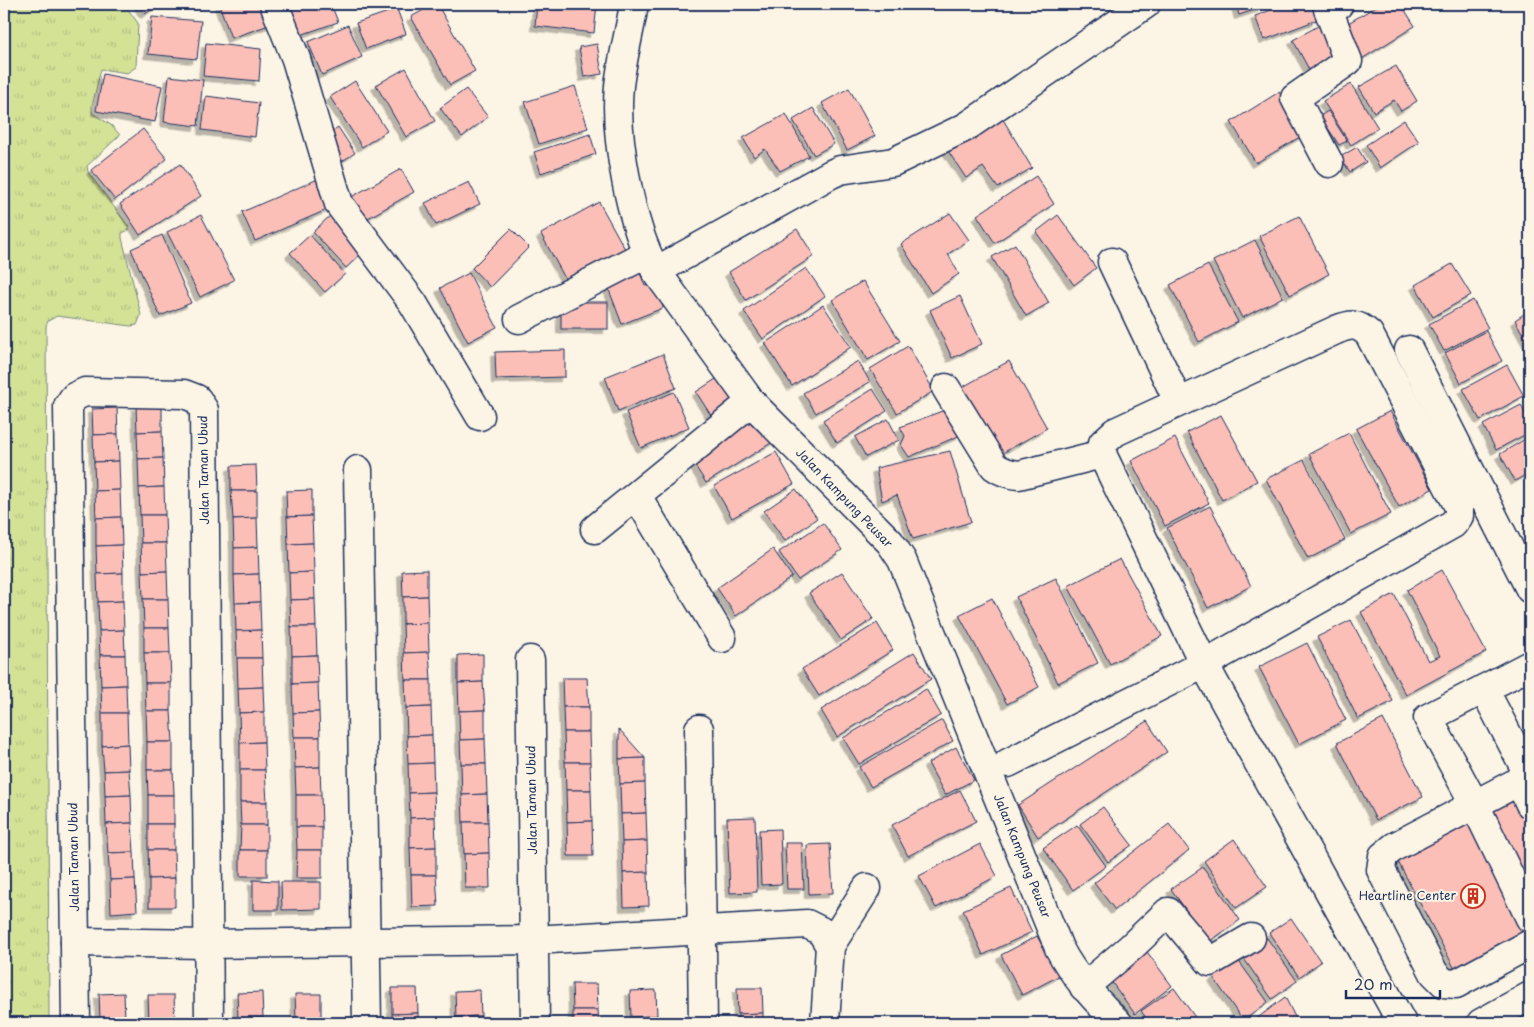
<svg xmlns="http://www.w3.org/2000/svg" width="1534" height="1027" font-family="'Playpen Sans',sans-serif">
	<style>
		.grass { fill: url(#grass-tufts); stroke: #77887a }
		.building { fill: #fbbfb8; stroke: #1b2f5e; filter: url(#shadow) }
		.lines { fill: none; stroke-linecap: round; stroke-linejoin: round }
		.minor-casing { stroke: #1b2f5e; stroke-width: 31 }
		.minor { stroke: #fcf5e5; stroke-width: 28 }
		.labels { text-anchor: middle; stroke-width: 4; stroke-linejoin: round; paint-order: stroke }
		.street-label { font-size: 12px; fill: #1b2f5e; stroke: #fcf5e5 }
		.poi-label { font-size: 12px; fill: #1b2f5e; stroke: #fcf5e5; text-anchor: end }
	</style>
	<defs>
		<pattern id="grass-tufts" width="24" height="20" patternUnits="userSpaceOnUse" patternTransform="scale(1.25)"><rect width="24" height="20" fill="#d3e295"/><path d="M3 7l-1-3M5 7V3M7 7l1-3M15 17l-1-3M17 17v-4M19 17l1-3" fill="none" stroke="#b5c283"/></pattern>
		<filter id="shadow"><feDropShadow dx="-4.5" dy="4.5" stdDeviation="0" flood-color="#0004"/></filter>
	</defs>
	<rect width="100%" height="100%" fill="#fcf5e5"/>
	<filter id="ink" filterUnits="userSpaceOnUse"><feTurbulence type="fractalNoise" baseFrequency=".02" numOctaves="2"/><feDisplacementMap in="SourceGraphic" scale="10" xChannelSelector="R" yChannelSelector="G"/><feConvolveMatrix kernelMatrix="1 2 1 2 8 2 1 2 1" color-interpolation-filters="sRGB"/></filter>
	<g filter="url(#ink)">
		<path class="grass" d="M4 4H124L138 23 136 67 127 73 101 69 92 106V113L111 125 120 135 87 166 88 172 129 227V230L122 233V238L141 315 137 325 131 326 57 316 48 321 46 326 49 1023H4Z"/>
		<g class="building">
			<path d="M138 4H160L145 14Z"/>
			<path d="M219 4H271L278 22 231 38Z"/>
			<path d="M277 4H331L338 22 289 39Z"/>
			<path d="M434 4H437L475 71 450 85 411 17Z"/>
			<path d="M537 4H597L594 33 535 26Z"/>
			<path d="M1236 4H1262L1263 7 1239 15Z"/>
			<path d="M1287 4H1311L1317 20 1264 40 1255 16Z"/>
			<path d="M1380 4H1401L1415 26 1360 60 1340 28Z"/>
			<path d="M397 9 406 34 366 49 356 23Z"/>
			<path d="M152 17 201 21 197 59 148 54Z"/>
			<path d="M1327 21 1345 54 1311 73 1293 40Z"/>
			<path d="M348 25 362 57 322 75 308 42Z"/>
			<path d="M206 43 261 49 259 81 203 76Z"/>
			<path d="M597 44 602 74 584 77 579 47Z"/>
			<path d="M1396 66 1417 101 1401 111 1394 100 1374 112 1359 87Z"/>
			<path d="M406 68 435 121 406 137 376 85Z"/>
			<path d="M103 74 162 86 155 122 96 111Z"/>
			<path d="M169 76 203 80 198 126 164 122Z"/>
			<path d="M355 81 387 131 362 147 330 97Z"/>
			<path d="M1351 84 1378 128 1351 145 1323 101Z"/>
			<path d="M575 86 588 128 539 144 525 102Z"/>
			<path d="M849 88 875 136 847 150 822 103Z"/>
			<path d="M466 89 488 117 462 137 440 108Z"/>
			<path d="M1279 92 1305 134 1256 163 1231 122Z"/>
			<path d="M206 96 259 103 255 137 202 130Z"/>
			<path d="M813 108 834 144 814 155 793 120Z"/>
			<path d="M1328 111 1347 141 1339 145 1320 116Z"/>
			<path d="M786 114 809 156 780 171 765 149 754 157 743 138Z"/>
			<path d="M1001 116 1032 168 998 188 983 167 966 178 946 148Z"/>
			<path d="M1404 120 1419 142 1380 168 1366 145Z"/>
			<path d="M338 127 355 153 336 165 320 140Z"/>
			<path d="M143 129 167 159 115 200 91 170Z"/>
			<path d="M590 134 596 154 541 173 534 152Z"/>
			<path d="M1357 147 1366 162 1350 172 1340 157Z"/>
			<path d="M180 164 201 196 140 235 120 204Z"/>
			<path d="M401 169 414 192 359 223 346 200Z"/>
			<path d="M1036 176 1054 204 995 243 977 215Z"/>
			<path d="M318 179 331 208 255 241 242 212Z"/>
			<path d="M469 182 480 204 436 225 425 203Z"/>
			<path d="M599 202 625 249 567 282 541 234Z"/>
			<path d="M950 213 969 240 948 254 959 274 931 293 901 244Z"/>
			<path d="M332 214 365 250 346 268 313 232Z"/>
			<path d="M201 215 234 280 200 297 167 232Z"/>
			<path d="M1058 215 1096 268 1074 285 1036 232Z"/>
			<path d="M1299 216 1329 274 1290 295 1259 236Z"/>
			<path d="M511 229 529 247 490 287 472 268Z"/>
			<path d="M797 229 814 256 746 300 729 272Z"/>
			<path d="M162 235 191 303 160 316 131 249Z"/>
			<path d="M310 235 345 274 325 292 290 253Z"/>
			<path d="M1255 240 1283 297 1242 318 1213 261Z"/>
			<path d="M1015 244 1049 303 1026 316 992 257Z"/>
			<path d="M1452 264 1471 295 1433 317 1415 285Z"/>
			<path d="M1208 265 1238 322 1199 342 1170 285Z"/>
			<path d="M806 268 825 296 763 339 744 311Z"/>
			<path d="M639 270 645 286 658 282 663 308 622 324 606 282Z"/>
			<path d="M469 273 497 327 468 342 440 288Z"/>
			<path d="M863 281 900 341 868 360 832 300Z"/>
			<path d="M960 296 982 344 952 358 930 310Z"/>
			<path d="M1473 300 1488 328 1444 351 1429 324Z"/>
			<rect x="561" y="302" width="47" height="27"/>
			<path d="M823 305 851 347 792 386 765 343Z"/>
			<path d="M1530 310V347L1515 320Z"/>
			<path d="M1486 331 1502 361 1461 383 1445 353Z"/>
			<path d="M908 346 934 391 897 413 870 369Z"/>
			<path d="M565 350V377L496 379 495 352Z"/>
			<path d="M663 354 676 388 618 411 605 377Z"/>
			<path d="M858 361 870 382 816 413 803 393Z"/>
			<path d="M1009 361 1047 428 999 455 961 388Z"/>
			<path d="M1507 365 1524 396 1480 420 1463 389Z"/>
			<path d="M725 373 741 398 712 417 696 392Z"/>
			<path d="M873 389 887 411 837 443 823 420Z"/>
			<path d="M674 392 689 427 641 448 626 412Z"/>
			<path d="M162 405V431L137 432 136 406Z"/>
			<path d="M1521 405 1530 423V432L1496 450 1483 425Z"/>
			<path d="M117 408 118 434 93 435 92 409Z"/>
			<path d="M950 408 961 435 909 457 901 445 905 436 900 427Z"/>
			<path d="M1390 411 1432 489 1399 507 1356 429Z"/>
			<path d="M759 413 776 440 706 483 689 456Z"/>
			<path d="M1221 415 1257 481 1222 500 1187 432Z"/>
			<path d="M888 419 899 440 866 457 855 437Z"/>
			<path d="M162 431 163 458 138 459 137 432Z"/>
			<path d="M1349 433 1391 514 1351 534 1309 454Z"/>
			<path d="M118 434 119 461 94 462 93 435Z"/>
			<path d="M1530 436V472L1515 481 1500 454Z"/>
			<path d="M1175 438 1209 503 1165 526 1131 461Z"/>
			<path d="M950 451 971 522 913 539 897 495 882 501 876 468Z"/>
			<path d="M776 452 794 484 732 518 714 486Z"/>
			<path d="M163 458 164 487 139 488 138 459Z"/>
			<path d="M1304 460 1345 540 1308 559 1266 479Z"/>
			<path d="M119 461 120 490 95 491 94 462Z"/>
			<path d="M256 465 257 491H231V466Z"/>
			<path d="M164 487 165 515H140L139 488Z"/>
			<path d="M796 489 817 518 785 541 764 511Z"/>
			<path d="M120 490 121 517 96 518 95 491Z"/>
			<path d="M312 490V516L287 517 286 491Z"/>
			<path d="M231 491H257V518L233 519Z"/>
			<path d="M1210 506 1251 586 1208 608 1167 528Z"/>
			<path d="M140 515H165L166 543H141Z"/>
			<path d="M312 516 313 543 288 544 287 517Z"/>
			<path d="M121 517 122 545 96 546V518Z"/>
			<path d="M257 518 258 547 234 548 233 519Z"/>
			<path d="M823 523 842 550 798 580 779 552Z"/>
			<path d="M141 543H166L167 571 142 572Z"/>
			<path d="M313 543 314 572 289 573 288 544Z"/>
			<path d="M122 545 123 573 97 574 96 546Z"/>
			<path d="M258 547 259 574 234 575V548Z"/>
			<path d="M773 549 792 577 736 616 717 588Z"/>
			<path d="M1120 559 1162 636 1110 664 1068 586Z"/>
			<path d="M427 570V596L403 597 402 571Z"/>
			<path d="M1442 570 1486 652 1406 695 1361 612 1394 594 1428 661 1440 656 1407 590Z"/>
			<path d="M167 571 168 599H143L142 572Z"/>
			<path d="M314 572 315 599 290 600 289 573Z"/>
			<path d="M842 572 873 619 841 640 809 593Z"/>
			<path d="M123 573V601L98 602 97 574Z"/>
			<path d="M259 574 260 602 235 603 234 575Z"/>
			<path d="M1056 578 1098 663 1058 683 1016 597Z"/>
			<path d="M427 596 428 623 403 624V597Z"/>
			<path d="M992 598 1039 687 1007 704 959 615Z"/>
			<path d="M143 599H168L169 628H144Z"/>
			<path d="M315 599 316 627H291L290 600Z"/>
			<path d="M123 601 124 630 99 631 98 602Z"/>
			<path d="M260 602 261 630 236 631 235 603Z"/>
			<path d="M1351 620 1393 701 1358 719 1317 637Z"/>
			<path d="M428 623 429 652 404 653 403 624Z"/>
			<path d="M877 623 893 650 819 696 802 669Z"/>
			<path d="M291 627H316L317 655 292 656Z"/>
			<path d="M144 628H169L170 653H144Z"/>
			<path d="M124 630 125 655H100L99 631Z"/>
			<path d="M261 630 262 658H237L236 631Z"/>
			<path d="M1307 643 1346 720 1299 744 1259 667Z"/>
			<path d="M429 652 431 680H405L404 653Z"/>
			<path d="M914 652 931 679 837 737 821 710Z"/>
			<path d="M144 653H170L171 683H145Z"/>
			<path d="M483 654V682L458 683V655Z"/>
			<path d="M100 655H125L126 685 101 686Z"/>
			<path d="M317 655 318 683 292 684V656Z"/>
			<path d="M237 658H262L263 687 238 688Z"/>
			<path d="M562 678H587L589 707H563Z"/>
			<path d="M405 680H431V707L406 708Z"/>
			<path d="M483 682 485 710 459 711 458 683Z"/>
			<path d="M145 683H171V711H146Z"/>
			<path d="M318 683 319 712 293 713 292 684Z"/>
			<path d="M126 685 127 713H102L101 686Z"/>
			<path d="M263 687 264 712 239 713 238 688Z"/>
			<path d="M926 689 941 715 859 764 843 738Z"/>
			<path d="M431 707 432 735 407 736 406 708Z"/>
			<path d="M563 707H589V732H564Z"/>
			<path d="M485 710V739L460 740 459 711Z"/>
			<path d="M146 711H171L173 742H147Z"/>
			<path d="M264 712V742L240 743 239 713Z"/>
			<path d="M319 712 320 737H294L293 713Z"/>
			<path d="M102 713H127L128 744 102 746Z"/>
			<path d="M1383 719 1423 797 1376 820 1337 743Z"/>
			<path d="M942 720 953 741 871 787 859 767Z"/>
			<path d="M1147 721 1167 752 1038 837 1018 805Z"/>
			<path d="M619 729 645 758 619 759Z"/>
			<path d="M564 732H589L590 762H565Z"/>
			<path d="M432 735 433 763 408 764 407 736Z"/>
			<path d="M294 737H320V767L295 768Z"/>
			<path d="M485 739 486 764H461L460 740Z"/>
			<rect x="147" y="742" width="26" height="28"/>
			<path d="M264 742 265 770H240V743Z"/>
			<path d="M128 744 129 770 104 771 102 746Z"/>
			<path d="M956 747 974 780 945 795 928 763Z"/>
			<path d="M645 758V783L620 784 619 759Z"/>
			<path d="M565 762H590L591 790H566Z"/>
			<path d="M433 763 434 792 409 793 408 764Z"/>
			<path d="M461 764H486L487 794 462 795Z"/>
			<path d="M320 767 321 795H296L295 768Z"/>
			<path d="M129 770 131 795 105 796 104 771Z"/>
			<path d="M147 770H173L174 795H148Z"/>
			<path d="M240 770H265L267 802H240Z"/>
			<path d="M645 783 646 813 621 814 620 784Z"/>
			<path d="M1530 787V934L1457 973 1396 858Z"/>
			<path d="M566 790H591L592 821 567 822Z"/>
			<path d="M960 790 976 821 908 856 892 825Z"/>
			<path d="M434 792 435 817 410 818 409 793Z"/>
			<path d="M487 794 488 822H463L462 795Z"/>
			<path d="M131 795 132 823 106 824 105 796Z"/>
			<rect x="148" y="795" width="26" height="29"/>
			<path d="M296 795H321L322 827H296Z"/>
			<path d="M240 802H267V825H241Z"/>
			<path d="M1103 807 1132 845 1108 862 1080 824Z"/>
			<path d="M646 813 647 841 622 842 621 814Z"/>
			<path d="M435 817 436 847 410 848V818Z"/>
			<path d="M755 817 757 892 730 893 727 818Z"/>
			<path d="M592 821 593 856H568L567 822Z"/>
			<path d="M463 822H488L489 853 464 854Z"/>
			<path d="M132 823 134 852 108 853 106 824Z"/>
			<rect x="148" y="824" width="26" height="26"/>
			<path d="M1169 824 1189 850 1115 910 1094 883Z"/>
			<path d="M241 825H267V850H240Z"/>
			<path d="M1077 825 1106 866 1073 890 1043 848Z"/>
			<path d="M296 827H322V850H297Z"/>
			<path d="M780 829 782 884 761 885 759 830Z"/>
			<path d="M1234 839 1267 887 1236 908 1204 861Z"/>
			<path d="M647 841 648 872 623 873 622 842Z"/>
			<path d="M785 843H802L804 889H787Z"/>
			<path d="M830 844 833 893 809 894 807 845Z"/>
			<path d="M980 844 997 876 936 908 919 876Z"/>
			<path d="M436 847V875H411L410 848Z"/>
			<path d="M148 850H174L175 878 149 879Z"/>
			<rect x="240" y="850" width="27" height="26"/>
			<path d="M297 850H322V878H296Z"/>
			<path d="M134 852 135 879 110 880 108 853Z"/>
			<path d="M489 853 490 888H465L464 854Z"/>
			<path d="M1203 867 1240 920 1209 942 1171 889Z"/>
			<path d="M648 872 649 906 624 907 623 873Z"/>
			<path d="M411 875H436L438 906 412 907Z"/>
			<path d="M175 878V907H149V879Z"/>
			<path d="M135 879 137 911 111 913 110 880Z"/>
			<path d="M253 880 278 881V910H253Z"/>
			<path d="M281 882H321V909L282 910Z"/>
			<path d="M1011 888 1032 932 983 955 963 910Z"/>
			<path d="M1291 918 1321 962 1299 977 1269 933Z"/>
			<path d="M1037 936 1059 976 1022 995 1001 955Z"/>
			<path d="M1267 938 1297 981 1272 999 1242 956Z"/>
			<path d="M1145 949 1172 986 1135 1014 1107 976Z"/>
			<path d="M1238 960 1268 1002 1243 1021 1213 977Z"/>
			<path d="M572 984H597L598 1010H573Z"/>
			<path d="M392 988H417L418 1013 392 1014Z"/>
			<path d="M737 988H762L763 1013 738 1014Z"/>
			<path d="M1174 988 1197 1020 1193 1023H1150L1141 1011Z"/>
			<path d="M480 990 481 1016 456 1017 455 991Z"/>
			<path d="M656 990 657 1016 631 1017 630 991Z"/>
			<path d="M262 992 263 1018 238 1019 237 993Z"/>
			<path d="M124 993 125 1019 100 1020 99 994Z"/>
			<path d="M295 994H321V1019L296 1020Z"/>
			<path d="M148 995H174L175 1021H149Z"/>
			<path d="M1285 997 1298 1023H1251Z"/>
			<path d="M573 1010H598L599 1023H573Z"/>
			<path d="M418 1013V1023H393L392 1014Z"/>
			<path d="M763 1013V1023H738V1014Z"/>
			<path d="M481 1016V1023H456V1017Z"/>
			<path d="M657 1016V1023H632L631 1017Z"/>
			<path d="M263 1018V1023H238V1019Z"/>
			<path d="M125 1019V1023H100V1020Z"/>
			<path d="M321 1019V1023H296V1020Z"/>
		</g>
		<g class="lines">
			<defs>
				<g id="minor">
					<path d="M274 4 296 59 339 204 413 303 480 416"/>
					<path d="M634 4C630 31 622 59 619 86 614 137 631 227 656 271L751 402 890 542 902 560 1059 948C1074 977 1095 999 1118 1023"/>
					<path d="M1329 163 1295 98 1348 61 1328 9 1339 4"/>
					<path d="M1112 262 1178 401"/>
					<path d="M656 271 831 174 840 170 893 162 966 127 1146 4"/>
					<path d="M519 319 646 254"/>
					<path d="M1409 350 1530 589"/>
					<path d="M946 388 994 466C1002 472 1009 474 1019 475L1102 454"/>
					<path d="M358 470 367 1023"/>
					<path d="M637 496 722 638"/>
					<path d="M595 529 751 402"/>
					<path d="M530 660 535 1023"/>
					<path d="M1530 665 1428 718 1475 805 1530 918"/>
					<path d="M1484 689 1529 776 1394 847 1383 856 1381 870 1434 973 1444 983 1456 984 1530 944"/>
					<path d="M699 729 703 1023"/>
					<path d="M1008 763 1204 664 1453 524 1459 516V507L1369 334C1357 323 1351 324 1336 330L1115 432 1103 443 1102 454 1204 664 1402 1023"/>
					<path d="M1519 781 1530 804"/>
					<path d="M75 942 207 944 533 940 807 924 821 931 830 946 825 1023"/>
					<path d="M830 946 867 888"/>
					<path d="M1084 987 1130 948 1168 912 1210 962 1251 938"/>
					<path d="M76 1023 68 406 74 397 85 392 184 394 197 399 204 410 209 1023"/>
					<path d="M1481 1023 1530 996"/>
				</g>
			</defs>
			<use href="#minor" class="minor-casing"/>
			<use href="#minor" class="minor"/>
		</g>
	</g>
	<defs>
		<symbol id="building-ring" viewBox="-11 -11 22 22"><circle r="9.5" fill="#fcf5e5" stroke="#c8321e" stroke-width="1.5"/><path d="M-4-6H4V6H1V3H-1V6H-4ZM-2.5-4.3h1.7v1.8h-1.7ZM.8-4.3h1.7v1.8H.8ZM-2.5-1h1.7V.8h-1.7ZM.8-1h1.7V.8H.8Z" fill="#c8321e"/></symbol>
	</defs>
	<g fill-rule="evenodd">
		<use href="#building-ring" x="1459" y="882" width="28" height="28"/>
	</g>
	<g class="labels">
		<g class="street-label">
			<text transform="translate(204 470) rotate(-91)" y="4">Jalan Taman Ubud</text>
			<text transform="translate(844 498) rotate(46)" y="4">Jalan Kampung Peusar</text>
			<text transform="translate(532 800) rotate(-91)" y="4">Jalan Taman Ubud</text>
			<text transform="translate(1022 856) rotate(68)" y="4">Jalan Kampung Peusar</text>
			<text transform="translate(74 857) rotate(-91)" y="4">Jalan Taman Ubud</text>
		</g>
		<g class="poi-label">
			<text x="1456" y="900">Heartline Center</text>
		</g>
	</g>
	<rect width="1534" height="1027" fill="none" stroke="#fcf5e5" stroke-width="20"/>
	<rect x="10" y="10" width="1514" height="1007" fill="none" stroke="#1b2f5e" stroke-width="2" filter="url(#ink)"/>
	<path d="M1346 990v8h94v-8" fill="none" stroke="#1b2f5e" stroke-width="2.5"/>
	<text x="1354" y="990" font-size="15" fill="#1b2f5e" stroke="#fcf5e5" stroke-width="4" paint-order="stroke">20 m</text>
</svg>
